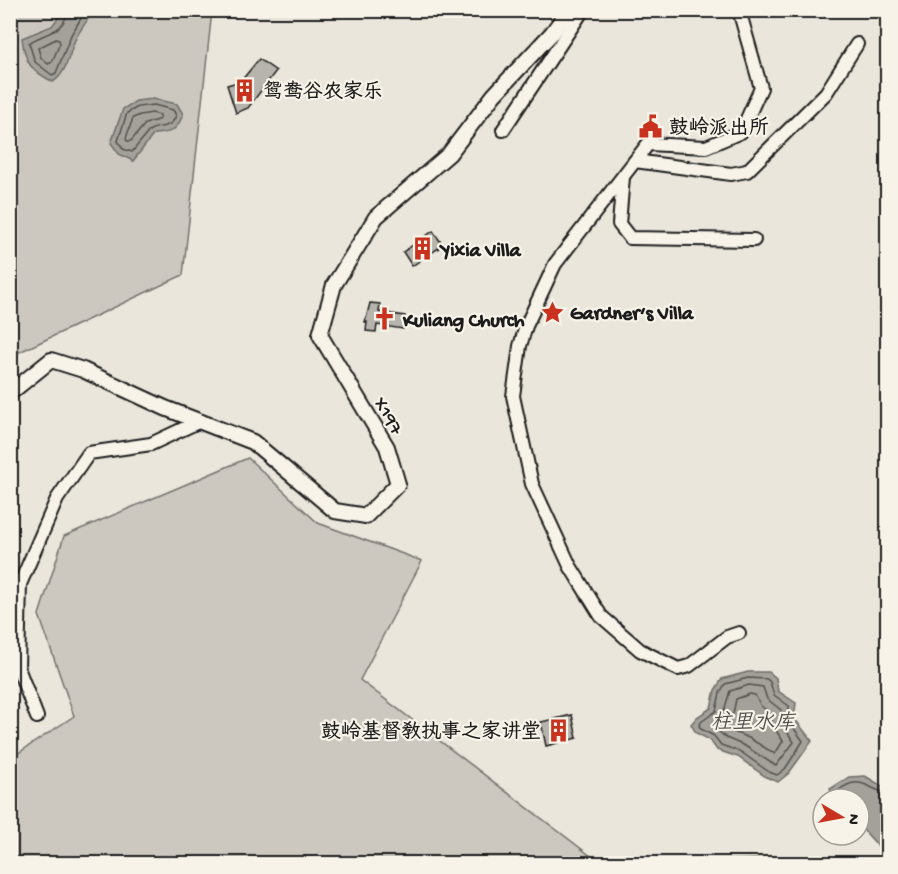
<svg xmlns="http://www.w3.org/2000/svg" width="898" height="874" font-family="'Gochi Hand','LXGW WenKai TC',sans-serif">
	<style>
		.green { fill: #ccc8c0; stroke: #74726e; stroke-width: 1.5 }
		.water { fill: #a3a19a; stroke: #6d6c68; stroke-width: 1.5 }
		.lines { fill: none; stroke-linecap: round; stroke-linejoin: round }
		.shore { stroke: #52514e; stroke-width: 1.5 }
		.building { fill: #b6b4ac; stroke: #1c1c1c; stroke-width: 1.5 }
		.minor-casing { stroke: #1c1c1c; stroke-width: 16 }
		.tertiary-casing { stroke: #1c1c1c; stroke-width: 18 }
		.minor { stroke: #f7f3e8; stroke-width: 12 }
		.tertiary { stroke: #f7f3e8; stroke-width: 14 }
		.labels { text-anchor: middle; stroke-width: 4.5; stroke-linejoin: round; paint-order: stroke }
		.poi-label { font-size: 20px; font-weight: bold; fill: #1c1c1c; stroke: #f7f3e8; text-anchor: start }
		.street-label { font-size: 20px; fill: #1c1c1c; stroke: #f7f3e8 }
		.water-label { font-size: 21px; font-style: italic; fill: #52514e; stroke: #f7f3e8 }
	</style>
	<rect width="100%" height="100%" fill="#eae6dc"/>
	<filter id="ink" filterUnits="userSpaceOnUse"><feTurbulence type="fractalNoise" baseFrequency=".0167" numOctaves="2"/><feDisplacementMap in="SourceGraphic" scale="12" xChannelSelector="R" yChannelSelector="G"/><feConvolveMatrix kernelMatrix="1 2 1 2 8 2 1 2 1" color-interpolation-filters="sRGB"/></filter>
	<g filter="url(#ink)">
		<g class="green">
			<path d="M10 11H212L183 275 11 356Z"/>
			<path d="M248 458 318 523 422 561 360 680 600 863H11V758L74 716 39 615 64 536Z"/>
			<path d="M802 858 799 864 625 863Z"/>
		</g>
		<g class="water">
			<path d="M63 11H93C88 20 79 31 75 40 69 54 67 73 53 82 31 70 25 64 22 38L52 26Z"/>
			<path d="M153 99 177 104 183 114C177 132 170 133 154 134L133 161 119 154 111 143 123 109 136 101Z"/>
			<path d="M748 672H769L776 678 778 691 796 703 794 718 812 741 789 773 778 782 766 777 738 757 717 750 710 740 696 733 691 724 697 717 711 708 715 690 722 679Z"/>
			<path d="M865 776 887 789V856L859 825V799L833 797 830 789 849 777Z"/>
		</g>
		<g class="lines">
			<g class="shore">
				<path d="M68 10C65 33 43 33 29 43L35 62 52 75 56 73 71 35 86 10"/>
				<path d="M56 39 59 40 60 43 52 62 48 64 41 58 38 48Z"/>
				<path d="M154 105 173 110 176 115C172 129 160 125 150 130L132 152 123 149 118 141 127 113 138 107Z"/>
				<path d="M152 113 160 115V119L145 124 131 141H127L126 138 133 118 140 115Z"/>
				<path d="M748 678 767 679 770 682 774 695 789 706 788 720 803 741 785 769 777 775 769 772 741 752 721 745 714 736 701 729 699 726 701 722 716 711 720 693 725 684Z"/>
				<path d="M749 685 763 687 767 699 781 710V723L794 742 776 766 745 746 726 738 713 726V723L723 714 730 691Z"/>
				<path d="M750 694 755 695 761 706 771 714 773 726 783 741 775 754 749 738 731 731 727 726 733 714 736 699Z"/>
				<path d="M839 799 838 791C861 773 867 790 888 793"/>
			</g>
		</g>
		<g class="building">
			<path d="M259 59 276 71 248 108 236 113 227 85 241 81Z"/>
			<path d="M433 231 443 245 412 266 403 252Z"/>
			<path d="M370 303 380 304 379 312 405 316 403 329 377 325 376 332 366 331 367 322H365Z"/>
			<path d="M572 715 577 738 546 746 541 722Z"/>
		</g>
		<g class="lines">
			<defs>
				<g id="minor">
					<path d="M503 130 583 10"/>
					<path d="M635 161 731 174 747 171 826 93 857 44"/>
					<path d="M623 177 619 224 630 238 754 240"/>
					<path d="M739 633 727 637 689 666 678 669 640 650 601 616 570 566 532 484 513 396 520 346 526 326 555 264 648 144 706 147 741 132 761 88 739 10"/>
					<path d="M37 717 18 668 20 584 57 499 89 453 151 444 200 421"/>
				</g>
				<path id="tertiary" d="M10 393 51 360 83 370 165 408 253 442 335 511 366 516 398 484 387 447 320 335 334 285 376 217 449 154 494 95 552 33 569 10"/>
			</defs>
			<use href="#minor" class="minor-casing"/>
			<use href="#tertiary" class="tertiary-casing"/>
			<use href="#minor" class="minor"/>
			<use href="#tertiary" class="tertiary"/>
		</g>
	</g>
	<defs>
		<symbol id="building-bare" viewBox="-9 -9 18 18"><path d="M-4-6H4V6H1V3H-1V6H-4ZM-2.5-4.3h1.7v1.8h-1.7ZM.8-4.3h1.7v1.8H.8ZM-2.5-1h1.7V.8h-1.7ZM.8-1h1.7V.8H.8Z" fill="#c8321e" stroke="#f7f3e8" stroke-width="2.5" paint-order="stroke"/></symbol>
		<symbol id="civic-bare" viewBox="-9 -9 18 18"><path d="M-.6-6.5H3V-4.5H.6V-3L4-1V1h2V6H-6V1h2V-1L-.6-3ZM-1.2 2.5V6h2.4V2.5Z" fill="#c8321e" stroke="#f7f3e8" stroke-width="2.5" paint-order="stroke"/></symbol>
		<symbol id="sight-bare" viewBox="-9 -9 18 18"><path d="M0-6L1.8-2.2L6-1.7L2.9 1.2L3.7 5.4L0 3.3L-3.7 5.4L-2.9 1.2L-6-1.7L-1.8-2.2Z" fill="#c8321e" stroke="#f7f3e8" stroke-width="2.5" paint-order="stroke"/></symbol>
		<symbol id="church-bare" viewBox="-9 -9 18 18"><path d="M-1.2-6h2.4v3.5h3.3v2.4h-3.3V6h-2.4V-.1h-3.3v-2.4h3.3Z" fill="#c8321e" stroke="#f7f3e8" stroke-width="2.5" paint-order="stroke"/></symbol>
	</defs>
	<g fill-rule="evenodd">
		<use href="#building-bare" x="228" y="74" width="33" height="33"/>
		<use href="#civic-bare" x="634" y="110" width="33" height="33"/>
		<use href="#building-bare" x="406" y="232" width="33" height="33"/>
		<use href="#sight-bare" x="536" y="296" width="33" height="33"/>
		<use href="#church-bare" x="368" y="302" width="33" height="33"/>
		<use href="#building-bare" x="542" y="714" width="33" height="33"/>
	</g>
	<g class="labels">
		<g class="poi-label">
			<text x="263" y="97">鸳鸯谷农家乐</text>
			<text x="669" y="133">鼓岭派出所</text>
			<text x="441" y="256">Yixia Villa</text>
			<text x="570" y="319">Gardner‘s Villa</text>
			<text x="403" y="326">Kuliang Church</text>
			<text x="541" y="737" text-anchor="end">鼓岭基督教执事之家讲堂</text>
		</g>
		<g class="street-label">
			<text transform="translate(390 415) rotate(60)" y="7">X197</text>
		</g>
		<g class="water-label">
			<text x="753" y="728">柱里水库</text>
		</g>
	</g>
	<rect width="898" height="874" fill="none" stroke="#f7f3e8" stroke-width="36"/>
	<rect x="18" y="18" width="862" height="838" fill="none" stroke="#1c1c1c" stroke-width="2" filter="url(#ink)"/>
	<g transform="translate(841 817) rotate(100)"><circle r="28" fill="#f7f3e8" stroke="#9f9d96" stroke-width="1.5"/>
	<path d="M0-4.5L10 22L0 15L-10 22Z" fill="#c8321e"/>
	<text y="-9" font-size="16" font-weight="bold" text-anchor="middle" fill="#1c1c1c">N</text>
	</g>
</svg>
